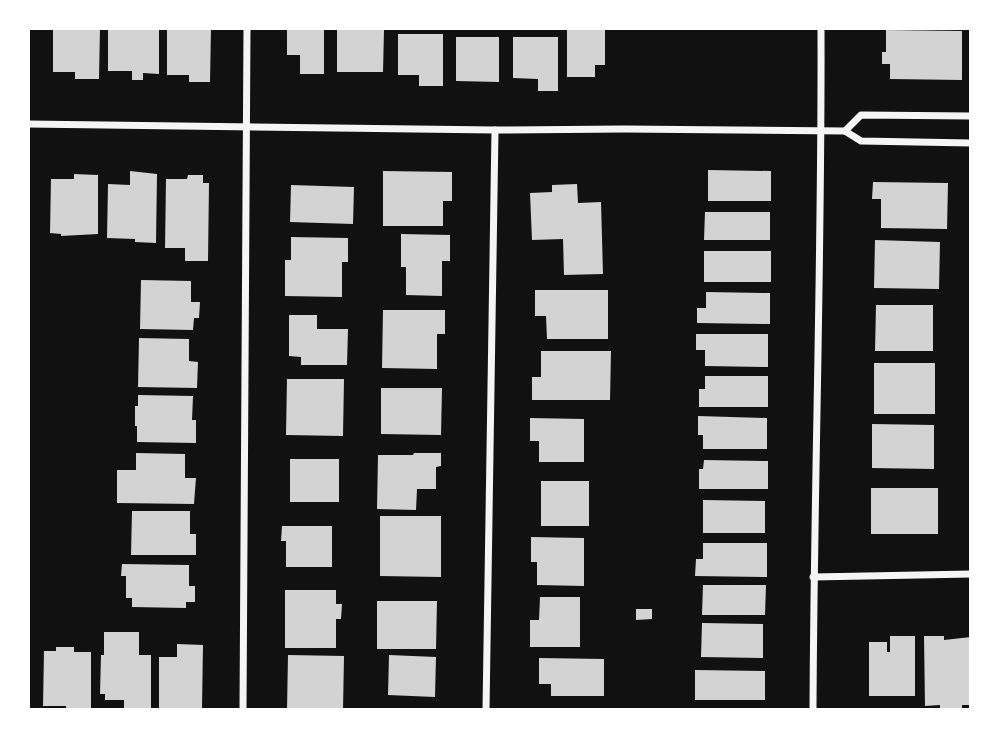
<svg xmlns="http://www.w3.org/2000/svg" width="999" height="738" font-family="Quicksand,sans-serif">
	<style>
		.building { fill: #d3d3d3 }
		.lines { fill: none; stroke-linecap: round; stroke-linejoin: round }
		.minor { stroke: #f5f5f5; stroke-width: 7 }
	</style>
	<rect width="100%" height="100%" fill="#111"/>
	<g class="building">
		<path d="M53 28H100L99 79H75V72H53Z"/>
		<path d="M108 28H159V74L143 73V80H132V71H108Z"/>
		<path d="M167 28H211L210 82H189V75H167Z"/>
		<path d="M287 28H324V74H300V55H287Z"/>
		<path d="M567 28H605V65H595V77H567Z"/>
		<path d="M337 29 384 30 383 72H337Z"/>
		<path d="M886 30 962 31V80L890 79V64H882V52H886Z"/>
		<path d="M398 34H443V86H419V75H398Z"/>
		<path d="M456 37H499V82L456 81Z"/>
		<path d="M513 37H558V91H538V79L513 78Z"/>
		<path d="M708 170 771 171V201H708Z"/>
		<path d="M130 171 157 174 156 243 135 242V239L107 238 108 184 130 185Z"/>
		<path d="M383 171 452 172V201H443V226H383Z"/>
		<path d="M74 174 98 175V234L61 236V234L50 233 51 179H74Z"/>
		<path d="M188 175H203V183H209L208 261H185V248H165L166 179H187Z"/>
		<path d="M873 182 948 183 947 229 881 228V199H872Z"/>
		<path d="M577 184 578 203 601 202 603 274 564 275 563 239 532 240 530 193 552 192V185Z"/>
		<path d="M291 185 354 187 353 224 290 222Z"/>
		<path d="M705 212H770V240H704Z"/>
		<path d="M401 234 450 235V261H442V296L406 295V267H401Z"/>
		<path d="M291 237 348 238V262H342V297L285 296V260H291Z"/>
		<path d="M875 240 940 242 939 289 874 288Z"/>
		<rect x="704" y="251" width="67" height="31"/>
		<path d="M141 280 191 281V302H200L199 318H194L193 330 140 329Z"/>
		<path d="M535 290H608V339H547L546 316H535Z"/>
		<path d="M706 292 770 293V324L697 323V308H706Z"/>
		<path d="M876 305H933V351H875Z"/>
		<path d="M383 310H445V334H437V369L382 368Z"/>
		<path d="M289 315H317V329H348L347 365H301V357L289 356Z"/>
		<path d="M696 334H768V367L705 366V350H696Z"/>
		<path d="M139 338 189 339V361L198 362 197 388 138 387Z"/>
		<path d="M541 351H611L610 400H532V377H541Z"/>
		<rect x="874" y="363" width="61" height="51"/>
		<path d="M705 376H768V407H699V389H705Z"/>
		<path d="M287 379H344L343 436 286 435Z"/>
		<path d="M381 388H442L441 435 381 434Z"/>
		<path d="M138 395 193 396 192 420H196V443L137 442V426H135V406H138Z"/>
		<path d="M698 416 767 418V449H703V435H698Z"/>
		<path d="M530 418 584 419V462H539V441H530Z"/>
		<path d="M872 424 934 425V469L872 468Z"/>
		<path d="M136 453 185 454V478H196L194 504 117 503V470H136Z"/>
		<path d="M414 453H441V466L436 467V489H417L416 510 377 509 378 455H413Z"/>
		<rect x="290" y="459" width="49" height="43"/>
		<path d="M704 460 768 461V489H699V469H703Z"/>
		<rect x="541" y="481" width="48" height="45"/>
		<rect x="871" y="488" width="67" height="46"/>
		<path d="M703 500 765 501V533H703Z"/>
		<path d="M132 511H190V534H196V555H131Z"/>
		<path d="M380 516H441V577L380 576Z"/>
		<path d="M282 526H332V567H286V541H281Z"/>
		<path d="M531 537 584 538V586L537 585V562H531Z"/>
		<path d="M703 543H767V577L695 576 696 559H703Z"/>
		<path d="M122 564 189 565V586H195V602H186V608L132 607V598H126V576H121Z"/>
		<path d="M703 585H766L765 615H702Z"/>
		<path d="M285 590H336V604H342L341 619H336V648H285Z"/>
		<path d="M540 597H580V647H530V620H539Z"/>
		<path d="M377 601H437L436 649H377Z"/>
		<path d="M636 609H652V619L636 620Z"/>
		<path d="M702 623 763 624V658L701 657Z"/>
		<path d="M104 632H139V655H151V709L124 708V700H105V694H100L101 655H104Z"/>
		<path d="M890 636H915V696H869V642H887V652H890Z"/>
		<path d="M924 636H944V640L971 637V705H962V710H940V705L925 706Z"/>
		<path d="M177 644 203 645 202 708H184V710H159V657H177Z"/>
		<path d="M56 647H74V652H91V710H66V706H43L44 651H56Z"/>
		<path d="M288 655 344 656 343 710H287Z"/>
		<path d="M389 655 436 657 435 697 388 695Z"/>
		<path d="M539 658 604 659V696H551V684H539Z"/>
		<path d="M695 670 765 671V700H695Z"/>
	</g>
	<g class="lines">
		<g class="minor">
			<path d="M28 124 495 130 624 129 845 131 861 141 971 143"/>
			<path d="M845 131 861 115 971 116"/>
			<path d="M813 577 971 574"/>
			<path d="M243 710 247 28"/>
			<path d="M486 710 495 130"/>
			<path d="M813 710C814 483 822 255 821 28"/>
		</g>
	</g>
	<rect width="999" height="738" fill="none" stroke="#ffffff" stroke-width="60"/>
</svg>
